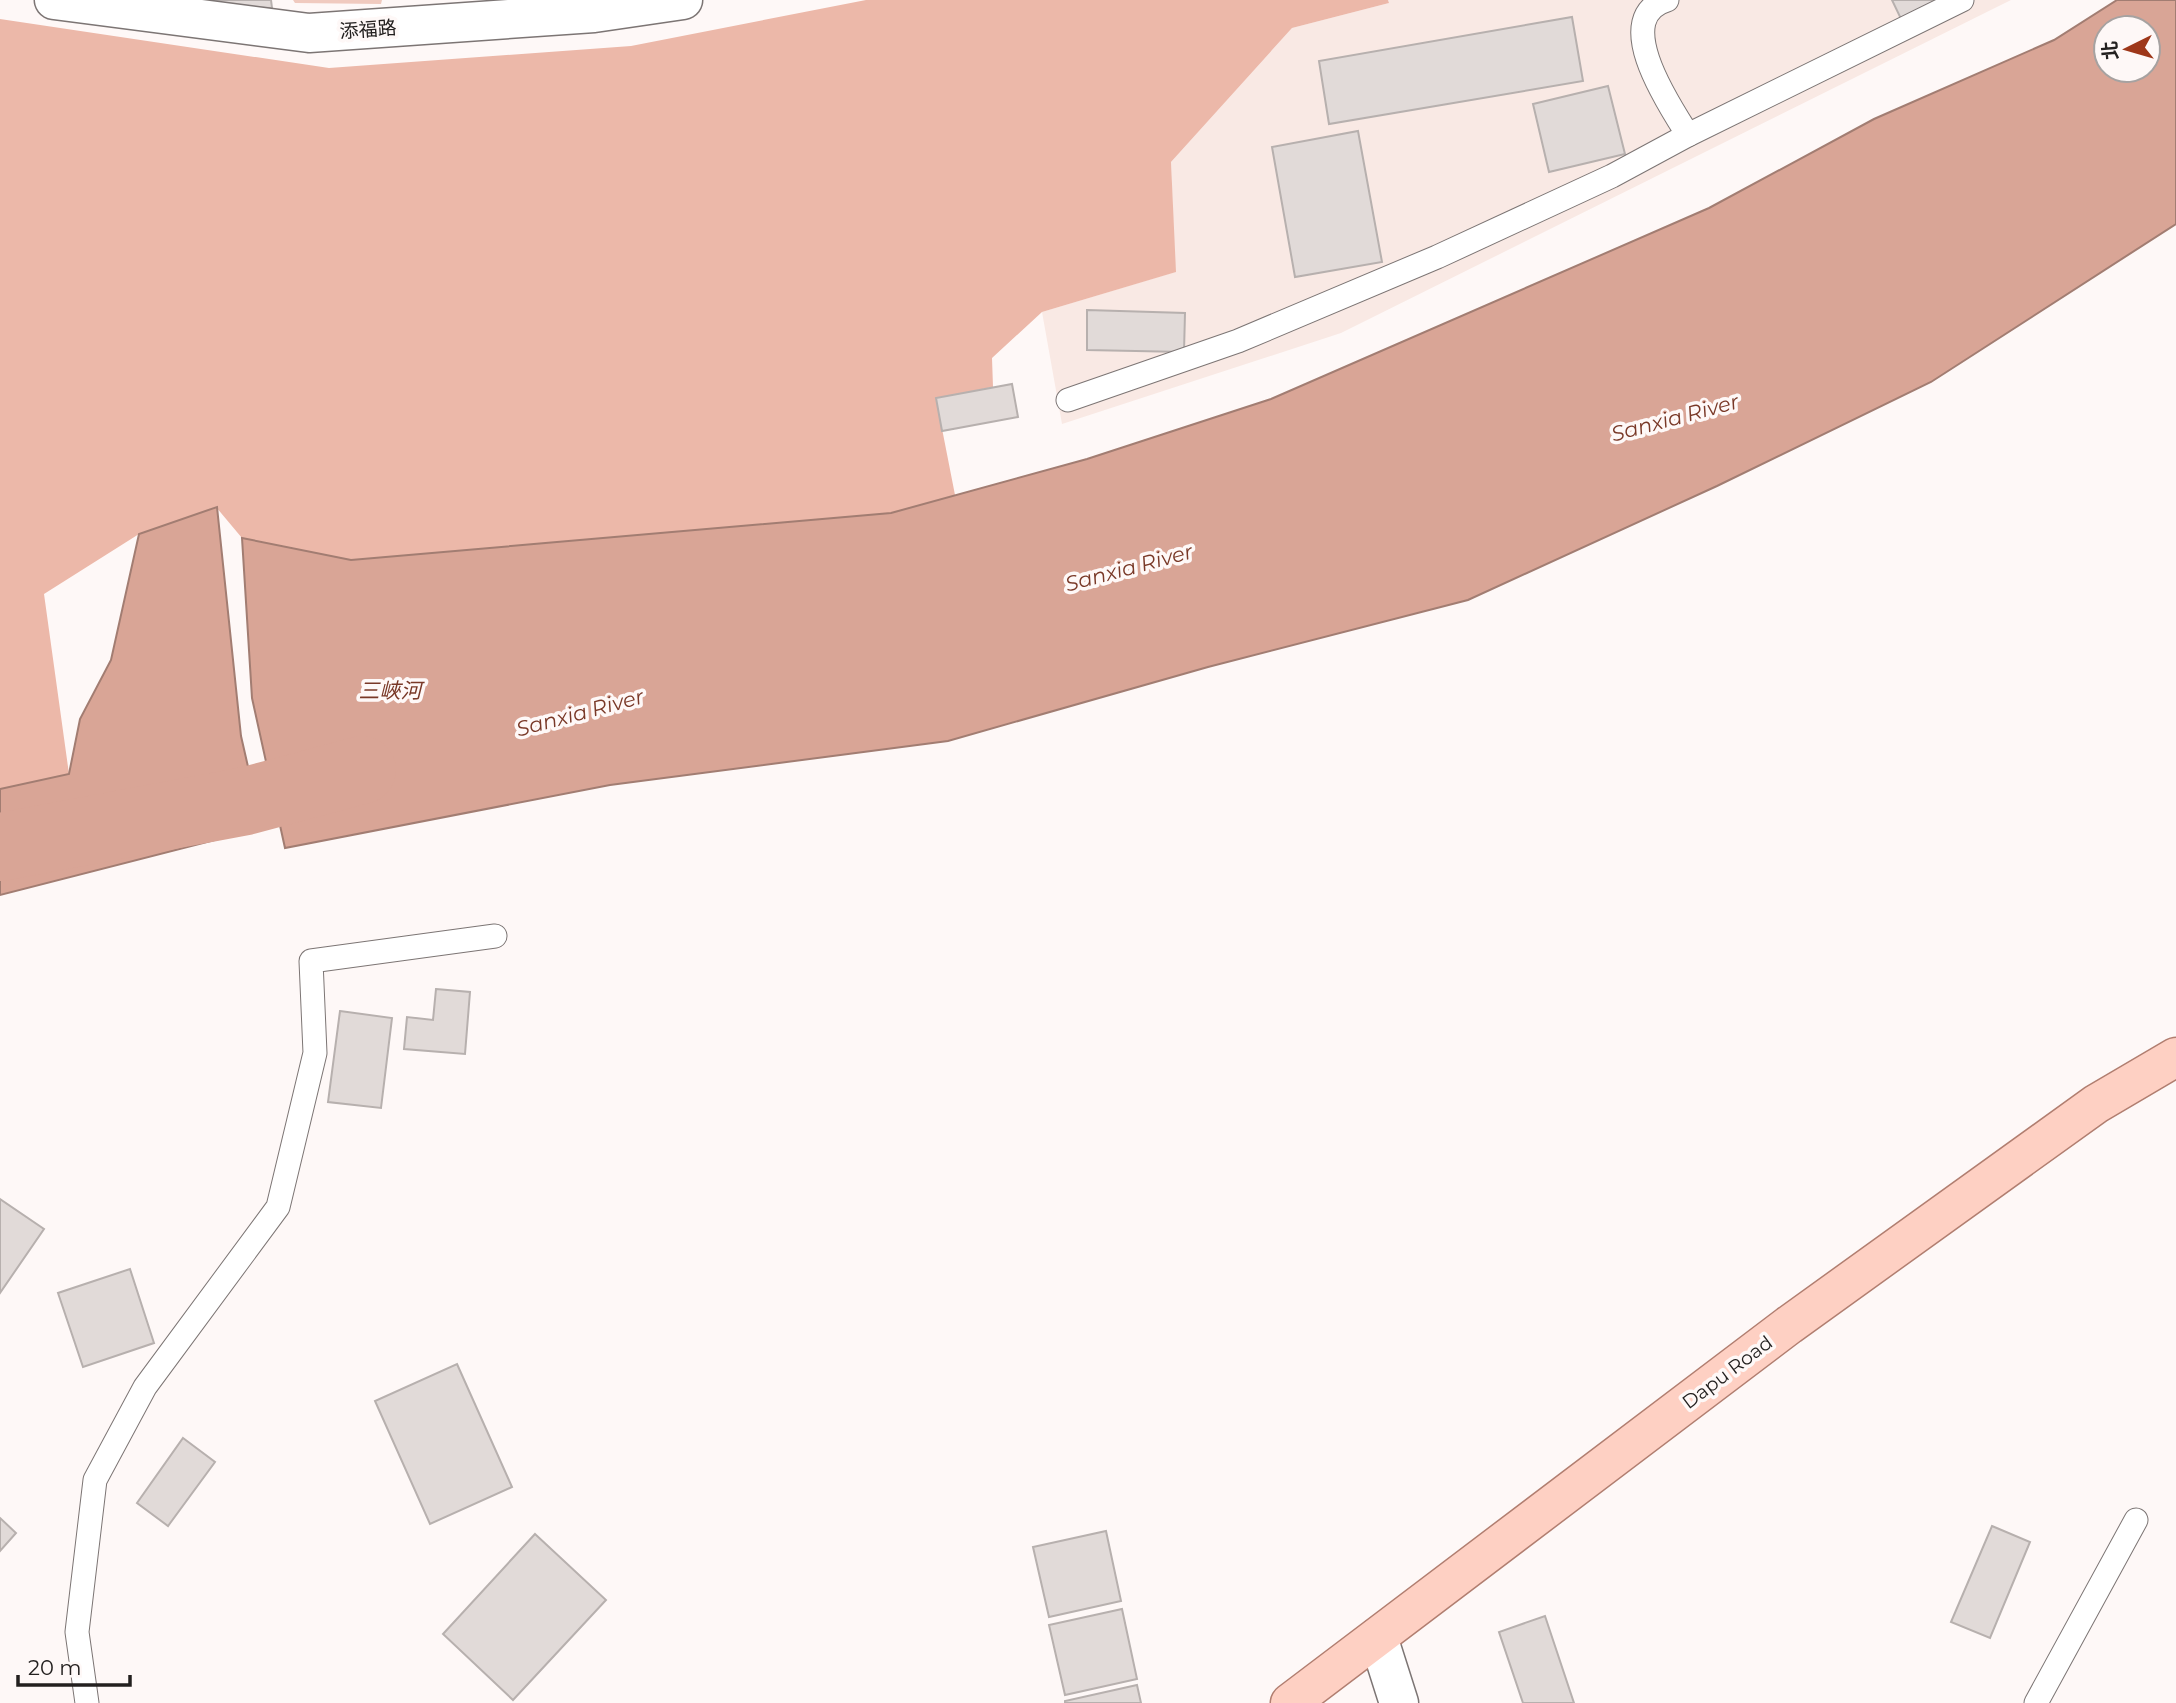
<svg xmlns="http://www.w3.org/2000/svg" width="2176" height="1703" font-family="Montserrat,'Noto Sans TC',sans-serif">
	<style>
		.built { fill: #f9e9e4 }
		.green { fill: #f0cabf }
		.forest { fill: #ecb8a9 }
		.water { fill: #d9a596; stroke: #a27d72; stroke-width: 2; fill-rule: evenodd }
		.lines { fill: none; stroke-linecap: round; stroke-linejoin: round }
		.river { stroke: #d9a596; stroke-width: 68 }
		.building { fill: #e1dad8; stroke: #b7b0ae; stroke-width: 2 }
		.service-casing { stroke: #7c7574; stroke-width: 25 }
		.minor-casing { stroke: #7c7574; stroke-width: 41 }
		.tertiary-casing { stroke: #7c7574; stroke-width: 41 }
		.primary-casing { stroke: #b17e70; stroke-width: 41 }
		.service { stroke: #fff; stroke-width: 23 }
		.minor { stroke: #fff; stroke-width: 38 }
		.tertiary { stroke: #fff; stroke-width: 38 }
		.primary { stroke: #fed0c3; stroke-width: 38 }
		.labels { text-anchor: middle; stroke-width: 7; stroke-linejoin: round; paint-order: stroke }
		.street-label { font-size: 19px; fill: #23201f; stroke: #fef8f7 }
		.water-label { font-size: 21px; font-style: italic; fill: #793827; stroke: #fef8f7 }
	</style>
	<rect width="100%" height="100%" fill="#fef8f7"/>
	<path class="built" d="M1388 0H2011L1341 333 1062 424 1042 312 1175 272 1171 162 1292 28 1389 3Z"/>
	<path class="green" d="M293 0H382L381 4 295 3Z"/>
	<path class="forest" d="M866 0H1388L1389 3 1292 28 1171 162 1176 272 1042 312 992 358 993 387 936 398 955 495 891 513 351 560 242 538 216 507 139 534 44 594 69 774 0 789V19L329 68 631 46Z"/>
	<g class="water">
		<path d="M2117 0H2176V224L1931 382 1717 486 1468 600 1208 667 948 741 610 785 285 848 252 698 242 538 351 560 891 513 1087 459 1271 399 1709 208 1874 119 2054 40ZM2148 28V70H2106V28Z"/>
		<path d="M217 507 241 736 262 828 0 895V789L69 774 80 719 111 660 139 534Z"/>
	</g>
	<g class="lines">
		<path class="river" d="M0 847 246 801 362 770"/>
	</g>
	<g class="building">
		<path d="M179 0H271L272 8 180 6Z"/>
		<path d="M1892 0H1945L1902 21Z"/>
		<path d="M1572 17 1583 81 1329 124 1319 61Z"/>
		<path d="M1608 86 1625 154 1549 172 1533 104Z"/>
		<path d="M1358 131 1382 262 1295 277 1272 147Z"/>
		<path d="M1087 310 1185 313 1184 352 1087 350Z"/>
		<path d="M1012 384 1018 417 942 431 936 398Z"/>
		<path d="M436 989 470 992 465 1054 404 1049 407 1017 433 1020Z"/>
		<path d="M340 1011 392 1018 381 1108 328 1102Z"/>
		<path d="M0 1199 44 1229 0 1293Z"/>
		<path d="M130 1269 154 1343 83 1367 58 1293Z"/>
		<path d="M457 1364 512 1487 430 1524 375 1401Z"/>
		<path d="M183 1438 215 1462 168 1526 137 1503Z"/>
		<path d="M0 1518 16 1533 0 1551Z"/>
		<path d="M1992 1526 2030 1542 1990 1638 1951 1622Z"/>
		<path d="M1106 1531 1121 1601 1049 1617 1033 1547Z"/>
		<path d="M535 1534 606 1600 513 1700 443 1634Z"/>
		<path d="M1122 1609 1137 1679 1065 1695 1049 1625Z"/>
		<path d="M1545 1616 1574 1703H1523L1499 1632Z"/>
		<path d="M1137 1685 1141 1703H1065V1701Z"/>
	</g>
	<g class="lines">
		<defs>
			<g id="service">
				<path d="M1667 0C1609 17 1671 108 1688 135"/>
				<path d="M1068 400 1238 341 1437 257 1612 176 1688 135 1962 0"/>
				<path d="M87 1703 77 1632 95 1480 145 1387 278 1207 315 1053 311 961 495 936"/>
				<path d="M2036 1703 2136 1520"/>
			</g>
			<path id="minor" d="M1378 1637 1399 1703"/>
			<path id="tertiary" d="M54 0 309 33 594 13 683 0"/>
			<path id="primary" d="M1290 1703 1789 1325 2096 1104 2176 1057"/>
		</defs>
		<use href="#service" class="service-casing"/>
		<use href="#minor" class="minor-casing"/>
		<use href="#tertiary" class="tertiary-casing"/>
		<use href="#primary" class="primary-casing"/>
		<use href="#service" class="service"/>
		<use href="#minor" class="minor"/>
		<use href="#tertiary" class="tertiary"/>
		<use href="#primary" class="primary"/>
	</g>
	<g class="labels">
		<g class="street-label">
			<text transform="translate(368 29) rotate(-4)" y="7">添福路</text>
			<text transform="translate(1727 1372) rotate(-37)" y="7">Dapu Road</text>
		</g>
		<g class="water-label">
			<text transform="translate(1675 418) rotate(-15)" y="7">Sanxia River</text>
			<text transform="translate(1129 568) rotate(-15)" y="7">Sanxia River</text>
			<text x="390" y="698">三峽河</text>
			<text transform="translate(580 713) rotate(-15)" y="7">Sanxia River</text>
		</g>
	</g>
	<g transform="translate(2127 49) rotate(265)"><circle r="33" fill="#fef8f7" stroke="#a6a2a1" stroke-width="2"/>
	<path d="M0-5L12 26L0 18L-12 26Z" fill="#9e3719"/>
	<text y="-10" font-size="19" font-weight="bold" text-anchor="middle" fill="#23201f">北</text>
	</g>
	<path d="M18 1675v10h112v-10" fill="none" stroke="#23201f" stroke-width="3.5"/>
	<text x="28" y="1675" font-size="21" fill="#23201f" stroke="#fef8f7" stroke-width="5" paint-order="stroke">20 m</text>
</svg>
